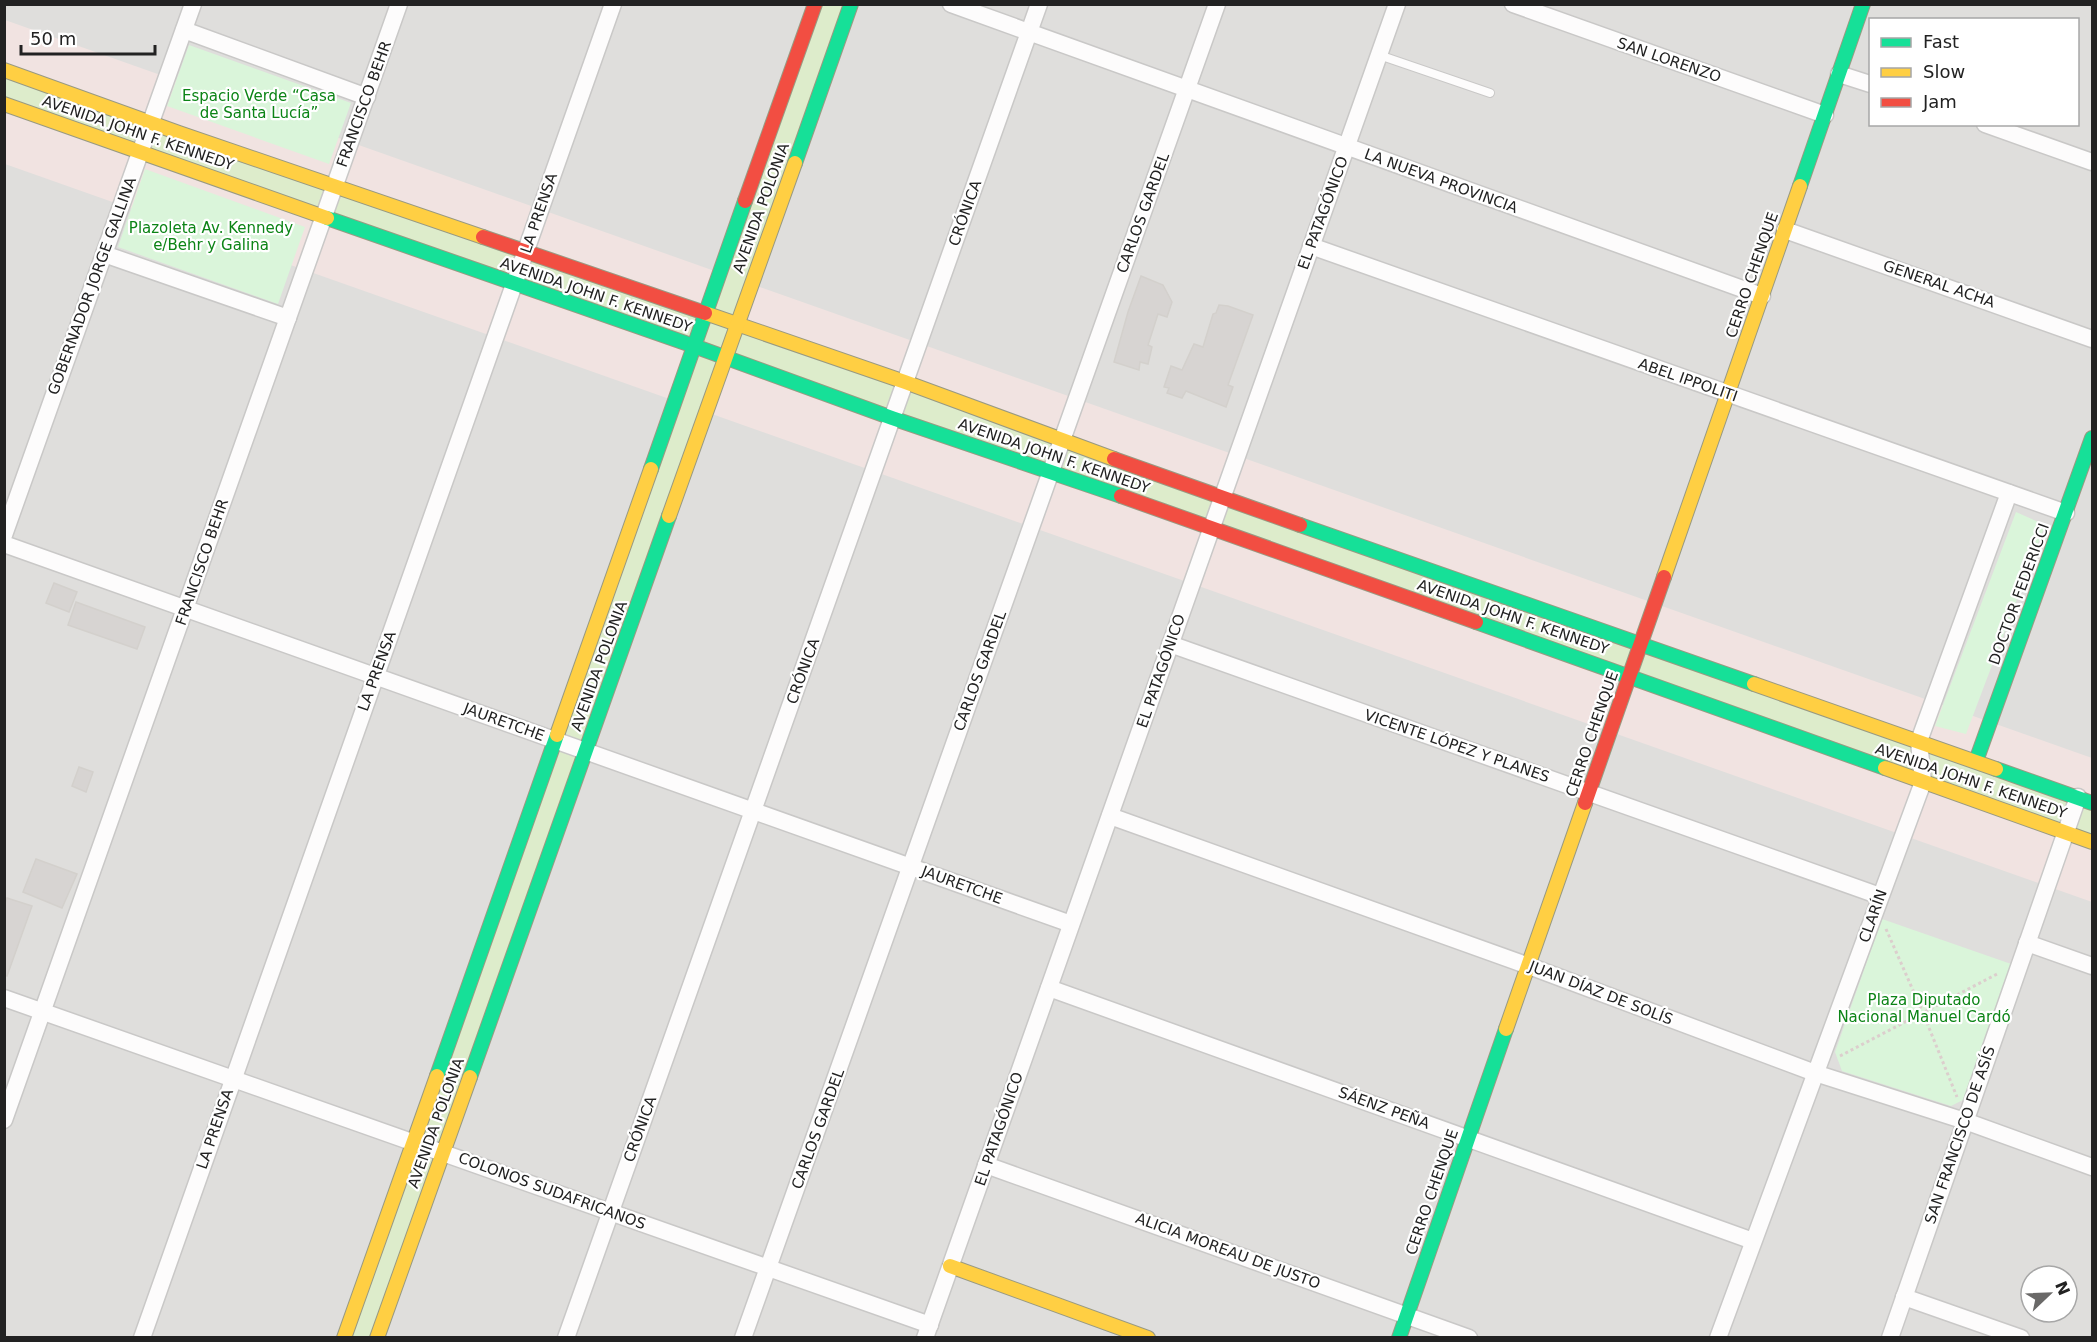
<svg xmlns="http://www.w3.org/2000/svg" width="2097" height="1342" font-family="'DejaVu Sans',sans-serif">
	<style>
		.residential { fill: #dfdedc; fill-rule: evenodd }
		.commercial { fill: #f1e3e1 }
		.grass { fill: #ddeccb }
		.park { fill: #daf5da }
		.building { fill: #d7d4d2; stroke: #d3d0cc; stroke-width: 1.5 }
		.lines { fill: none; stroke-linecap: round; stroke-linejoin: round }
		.lane-casing { stroke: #c9c8c7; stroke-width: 10 }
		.street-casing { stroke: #c9c8c7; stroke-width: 19 }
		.fast-casing { stroke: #999a82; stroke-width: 16 }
		.slow-casing { stroke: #999a82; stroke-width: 16 }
		.jam-casing { stroke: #999a82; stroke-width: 16 }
		.path { stroke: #dccecd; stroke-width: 3; stroke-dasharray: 3 3; stroke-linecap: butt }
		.lane { stroke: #fdfcfc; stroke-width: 8 }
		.street { stroke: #fdfcfc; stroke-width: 16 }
		.fast { stroke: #16e098; stroke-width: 14 }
		.slow { stroke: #ffcf43; stroke-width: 14 }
		.jam { stroke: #f24e42; stroke-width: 14 }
		.labels { text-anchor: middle; stroke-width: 4.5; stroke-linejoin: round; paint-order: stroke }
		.street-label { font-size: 15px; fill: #222; stroke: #fff }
		.park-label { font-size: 15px; fill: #0c8416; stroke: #fff }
	</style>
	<rect width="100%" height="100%" fill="#f0eeeb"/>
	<path class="residential" d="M5 5H2092V1337H5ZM1870 20H2078V124H1870ZM2031 1276H2067V1312H2031Z"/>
	<path class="commercial" d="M5 20 2092 758V902L5 164Z"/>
	<path class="grass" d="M815 5H851L738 324 2092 803V842L726 356 377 1337H344L694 346 5 104 4 70 705 313Z"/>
	<g class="park">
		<path d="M189 45 351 103 329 164 167 106Z"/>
		<path d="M145 169 305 227 278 304 118 247Z"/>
		<path d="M2016 512 2045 525 1966 734 1935 726Z"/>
		<path d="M1882 919 2014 965 1965 1099 1951 1106 1842 1071 1835 1052Z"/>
	</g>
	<g class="building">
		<path d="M1141 276 1163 285 1172 302 1167 317 1158 314 1148 345 1152 347 1148 364 1140 362 1139 370 1114 362 1128 312Z"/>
		<path d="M1219 305 1228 306 1253 315 1228 385 1233 387 1226 407 1186 391 1182 398 1167 393 1169 388 1164 387 1171 366 1182 370 1194 344 1203 347 1213 314 1216 313Z"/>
		<path d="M54 583 77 592 69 612 46 603Z"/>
		<path d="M76 602 145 627 137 649 68 625Z"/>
		<path d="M79 767 93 772 86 792 72 786Z"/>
		<path d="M36 859 77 874 62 908 23 892Z"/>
		<path d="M7 898 32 906 7 976 4 975V906Z"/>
	</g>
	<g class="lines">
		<defs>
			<path id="lane" d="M1379 55 1490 93"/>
			<g id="street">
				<path d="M951 4 1762 296"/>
				<path d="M1513 4 1825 115"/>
				<path d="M184 30 367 97"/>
				<path d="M1839 74 1870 84"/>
				<path d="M1985 124 2092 162"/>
				<path d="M1785 230 2092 339"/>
				<path d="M1311 246 2066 513"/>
				<path d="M104 254 288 318"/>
				<path d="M4 535 193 4"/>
				<path d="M4 544 1071 924"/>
				<path d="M1170 644 1880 896"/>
				<path d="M1110 816 1529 966 1815 1073 1965 1121 2092 1167"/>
				<path d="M2027 943 2092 966"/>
				<path d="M1049 988 1753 1241"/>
				<path d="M4 998 930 1325"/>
				<path d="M4 1120 399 4"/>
				<path d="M986 1165 1469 1338"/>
				<path d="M1904 1297 2021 1338"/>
				<path d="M142 1338 613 4"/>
				<path d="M566 1338 1039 4"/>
				<path d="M743 1338 1217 4"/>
				<path d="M925 1338 1397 4"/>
				<path d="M1718 1338 1923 782 1919 741 2009 493"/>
				<path d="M1890 1338 2078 797"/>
			</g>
			<g id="fast">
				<path d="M795 163 851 4"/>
				<path d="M1800 186 1863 4"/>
				<path d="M327 218 694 346"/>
				<path d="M694 346 892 418 1121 496"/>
				<path d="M651 469 745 201"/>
				<path d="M1300 525 1754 684"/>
				<path d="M1476 622 1885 768"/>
				<path d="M1976 761 2092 438"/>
				<path d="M1996 769 2092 803"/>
				<path d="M437 1076 557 735"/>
				<path d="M470 1077 669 516"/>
				<path d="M1399 1338 1506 1029"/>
			</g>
			<g id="slow">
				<path d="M4 70 179 133 483 237"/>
				<path d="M4 104 327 218"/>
				<path d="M705 313 905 382 1114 459"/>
				<path d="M669 516 795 163"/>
				<path d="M1664 577 1800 186"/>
				<path d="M1754 684 1996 769"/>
				<path d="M557 735 651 469"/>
				<path d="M1885 768 2092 842"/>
				<path d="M1506 1029 1585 803"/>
				<path d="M950 1266 1148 1338"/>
				<path d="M344 1338 437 1076"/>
				<path d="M377 1338 470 1077"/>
			</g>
			<g id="jam">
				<path d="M745 201 815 4"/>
				<path d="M483 237 705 313"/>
				<path d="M1114 459 1300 525"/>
				<path d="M1121 496 1476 622"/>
				<path d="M1585 803 1664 577"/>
			</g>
		</defs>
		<use href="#lane" class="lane-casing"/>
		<use href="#street" class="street-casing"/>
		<use href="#fast" class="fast-casing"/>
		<use href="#slow" class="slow-casing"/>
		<use href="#jam" class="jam-casing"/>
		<g class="path">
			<path d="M1886 929 1923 1013 1957 1097"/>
			<path d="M1840 1056 1999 973"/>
		</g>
		<use href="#lane" class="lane"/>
		<use href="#street" class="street"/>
		<use href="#fast" class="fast"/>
		<use href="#slow" class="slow"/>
		<use href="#jam" class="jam"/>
	</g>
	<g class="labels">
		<g class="street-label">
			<text transform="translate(1669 60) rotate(19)" y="5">SAN LORENZO</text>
			<text transform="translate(364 104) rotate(-70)" y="5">FRANCISCO BEHR</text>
			<text transform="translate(138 133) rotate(19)" y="5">AVENIDA JOHN F. KENNEDY</text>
			<text transform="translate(1441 181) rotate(20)" y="5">LA NUEVA PROVINCIA</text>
			<text transform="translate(761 208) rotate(-70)" y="5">AVENIDA POLONIA</text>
			<text transform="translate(539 213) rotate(-71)" y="5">LA PRENSA</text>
			<text transform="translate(965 213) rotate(-70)" y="5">CRÓNICA</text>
			<text transform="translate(1143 213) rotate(-70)" y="5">CARLOS GARDEL</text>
			<text transform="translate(1323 213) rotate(-70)" y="5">EL PATAGÓNICO</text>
			<text transform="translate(1752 275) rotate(-71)" y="5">CERRO CHENQUE</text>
			<text transform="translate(1939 284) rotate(19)" y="5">GENERAL ACHA</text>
			<text transform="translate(92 286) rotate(-70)" y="5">GOBERNADOR JORGE GALLINA</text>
			<text transform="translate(596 295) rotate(19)" y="5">AVENIDA JOHN F. KENNEDY</text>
			<text transform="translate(1688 380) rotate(19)" y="5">ABEL IPPOLITI</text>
			<text transform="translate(1054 456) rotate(19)" y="5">AVENIDA JOHN F. KENNEDY</text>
			<text transform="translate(202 562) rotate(-71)" y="5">FRANCISCO BEHR</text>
			<text transform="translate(2019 594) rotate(-70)" y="5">DOCTOR FEDERICCI</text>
			<text transform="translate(1513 617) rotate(19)" y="5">AVENIDA JOHN F. KENNEDY</text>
			<text transform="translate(599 666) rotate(-70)" y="5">AVENIDA POLONIA</text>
			<text transform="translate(377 671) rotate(-70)" y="5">LA PRENSA</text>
			<text transform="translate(803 671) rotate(-70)" y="5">CRÓNICA</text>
			<text transform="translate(980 671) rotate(-70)" y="5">CARLOS GARDEL</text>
			<text transform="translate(1161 671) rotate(-71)" y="5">EL PATAGÓNICO</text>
			<text transform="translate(504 722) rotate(20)" y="5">JAURETCHE</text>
			<text transform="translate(1592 734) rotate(-71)" y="5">CERRO CHENQUE</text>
			<text transform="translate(1457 746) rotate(19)" y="5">VICENTE LÓPEZ Y PLANES</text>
			<text transform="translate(1971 781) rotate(19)" y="5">AVENIDA JOHN F. KENNEDY</text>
			<text transform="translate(962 885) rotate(20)" y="5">JAURETCHE</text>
			<text transform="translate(1873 916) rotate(-70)" y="5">CLARÍN</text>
			<text transform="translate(1601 993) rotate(21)" y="5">JUAN DÍAZ DE SOLÍS</text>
			<text transform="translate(1384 1108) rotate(20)" y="5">SÁENZ PEÑA</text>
			<text transform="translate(436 1123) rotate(-70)" y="5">AVENIDA POLONIA</text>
			<text transform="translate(215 1129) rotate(-71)" y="5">LA PRENSA</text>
			<text transform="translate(640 1129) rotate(-70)" y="5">CRÓNICA</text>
			<text transform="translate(818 1129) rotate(-70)" y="5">CARLOS GARDEL</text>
			<text transform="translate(999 1129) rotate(-71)" y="5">EL PATAGÓNICO</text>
			<text transform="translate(1960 1135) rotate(-71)" y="5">SAN FRANCISCO DE ASÍS</text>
			<text transform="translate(552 1191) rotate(20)" y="5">COLONOS SUDAFRICANOS</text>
			<text transform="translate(1432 1192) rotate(-71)" y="5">CERRO CHENQUE</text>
			<text transform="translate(1228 1251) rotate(20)" y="5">ALICIA MOREAU DE JUSTO</text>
		</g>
		<g class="park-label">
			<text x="259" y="101">Espacio Verde “Casa<tspan x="259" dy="17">de Santa Lucía”</tspan></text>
			<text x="211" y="233">Plazoleta Av. Kennedy<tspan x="211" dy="17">e/Behr y Galina</tspan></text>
			<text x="1924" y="1005">Plaza Diputado<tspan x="1924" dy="17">Nacional Manuel Cardó</tspan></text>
		</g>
	</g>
	<rect width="2097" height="1342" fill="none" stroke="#222222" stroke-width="12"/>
	<rect x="1869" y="18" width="210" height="108" fill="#ffffff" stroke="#a7a7a7" stroke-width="1.5"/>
	<rect x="1881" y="38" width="30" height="9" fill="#16e098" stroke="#a7a7a7" stroke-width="1.5"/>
	<text x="1923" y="48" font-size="18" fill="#222222">Fast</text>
	<rect x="1881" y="68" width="30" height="9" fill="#ffcf43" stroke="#a7a7a7" stroke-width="1.5"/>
	<text x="1923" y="78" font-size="18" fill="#222222">Slow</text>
	<rect x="1881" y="98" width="30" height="9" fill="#f24e42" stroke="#a7a7a7" stroke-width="1.5"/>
	<text x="1923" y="108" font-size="18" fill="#222222">Jam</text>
	<g transform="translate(2049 1294) rotate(67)"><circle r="28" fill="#ffffff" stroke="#a7a7a7" stroke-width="1.5"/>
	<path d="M0-4.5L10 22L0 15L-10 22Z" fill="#6a6968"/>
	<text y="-9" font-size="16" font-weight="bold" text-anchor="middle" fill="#222222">N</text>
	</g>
	<path d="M21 45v9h134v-9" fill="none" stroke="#222222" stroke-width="3"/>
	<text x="30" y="45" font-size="18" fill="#222222" stroke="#ffffff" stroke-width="4.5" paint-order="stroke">50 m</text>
</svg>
